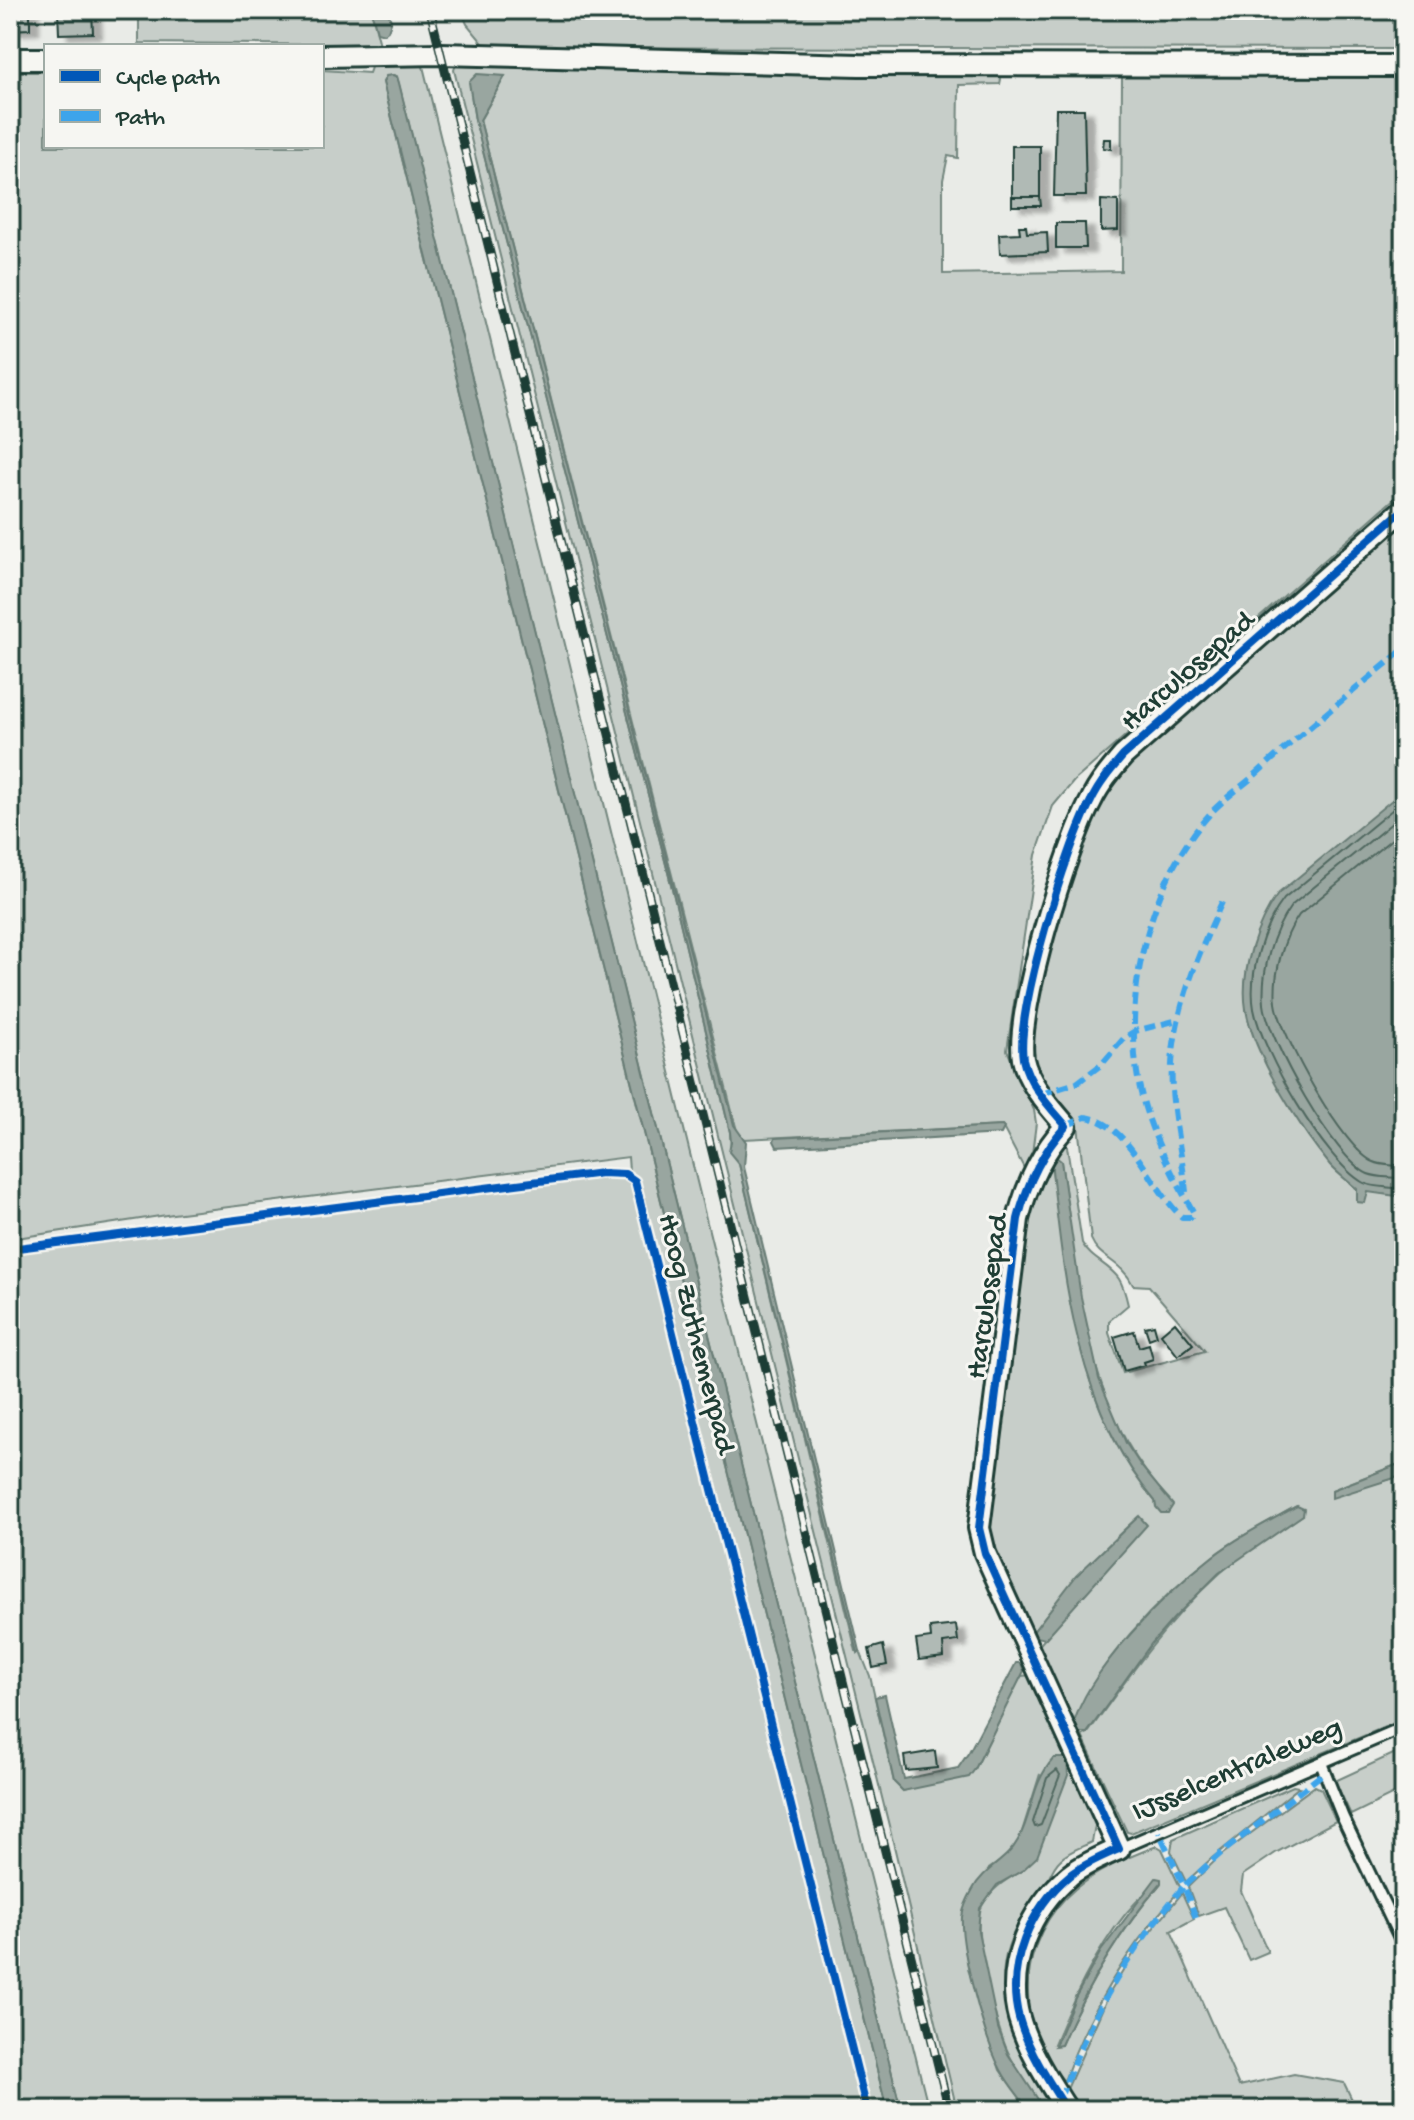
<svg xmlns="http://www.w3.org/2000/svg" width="1414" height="2120" font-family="'Gochi Hand',sans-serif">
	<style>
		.green { fill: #c7cec9; stroke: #73867e; stroke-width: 2; fill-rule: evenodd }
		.water { fill: #99a6a0; stroke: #687c75; stroke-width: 2 }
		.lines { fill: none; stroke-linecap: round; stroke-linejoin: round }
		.shore { stroke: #50675f; stroke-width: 2 }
		.building { fill: #b0bab5; stroke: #1f3d34; stroke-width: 2; filter: url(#shadow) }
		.service-casing { stroke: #1f3d34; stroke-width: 16 }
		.minor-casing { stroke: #1f3d34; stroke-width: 26 }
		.service { stroke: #f6f6f2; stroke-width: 10 }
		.minor { stroke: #f6f6f2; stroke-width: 20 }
		.rail-casing { stroke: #1f3d34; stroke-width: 9 }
		.rail { stroke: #f6f6f2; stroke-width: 6; stroke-dasharray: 18; stroke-linecap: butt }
		.quiet { stroke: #3da4eb; stroke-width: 6; stroke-dasharray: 12 6; stroke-linecap: butt }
		.cycleway-casing { stroke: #f6f6f2; stroke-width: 13 }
		.cycleway { stroke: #0057b8; stroke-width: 8 }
		.labels { text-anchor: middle; stroke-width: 6; stroke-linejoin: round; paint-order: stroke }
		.street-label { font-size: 30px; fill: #1f3d34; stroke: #f6f6f2 }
	</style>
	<defs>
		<filter id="shadow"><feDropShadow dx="9" dy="5" stdDeviation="2" flood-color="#0004"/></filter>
	</defs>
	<rect width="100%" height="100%" fill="#e9ebe7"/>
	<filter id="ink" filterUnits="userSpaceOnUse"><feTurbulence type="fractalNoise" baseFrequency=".0125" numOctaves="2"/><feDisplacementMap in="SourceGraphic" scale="16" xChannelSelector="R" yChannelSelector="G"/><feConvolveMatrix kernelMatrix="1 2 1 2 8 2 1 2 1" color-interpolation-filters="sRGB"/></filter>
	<g filter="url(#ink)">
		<g class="green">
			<path d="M139 10H371L380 45 139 43Z"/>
			<path d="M461 10H1404V49L486 47 467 24Z"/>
			<path d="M373 62H422L726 1300 929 2110H901L397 76 393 75 383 82 887 2110H871L668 1291 638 1180 629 1171 628 1157 173 1214 10 1239V72H46V146H322V70L369 73Z"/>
			<path d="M457 62 995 73 1001 79 1000 84 959 85 958 158 948 156 943 180V274L1121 271 1122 76H1404V490L1074 781 1053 806 1036 855 1007 1050 1034 1110 1036 1123 1032 1154 1025 1170 1002 1126 744 1139 737 1131 480 120 504 78 470 87 475 120 671 884 730 1132 731 1153 739 1164 856 1651H860L870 1676 894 1782 903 1791 975 1769 1021 1676 1032 1675 1097 1815 1092 1842C1082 1847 1068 1851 1060 1860 1051 1868 1049 1882 1041 1891 972 1972 1010 2031 1055 2110H1045C1032 2091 1017 2072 1008 2052 996 2027 970 1929 982 1906 991 1888 1006 1880 1023 1870L1040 1774 1020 1838 1009 1855 989 1869 964 1943 969 1971 1000 2070 1029 2110H957L895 1850 505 276 454 70Z"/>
			<path d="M1404 516V1462L1332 1490 1370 1485 1404 1475V1719L1131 1833 1127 1832 1082 1736 1088 1733C1128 1677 1166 1622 1217 1576 1239 1556 1277 1532 1303 1515L1297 1506C1268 1522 1238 1537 1212 1557 1160 1597 1093 1664 1073 1727L1034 1651 1146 1524 1138 1517C1099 1552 1065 1589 1033 1632L991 1554 986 1529 1018 1250 1035 1181 1066 1140 1082 1243C1091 1260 1109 1264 1119 1279 1124 1287 1126 1296 1128 1305L1109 1321V1333L1123 1373 1205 1351 1149 1286 1133 1285C1121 1260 1099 1259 1091 1239L1078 1125 1043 1087 1031 1068 1030 1023 1070 868 1113 776ZM1254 944 1384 1194 1358 1189 1332 1167 1308 1136 1278 1086 1246 1010V979ZM1056 1158 1061 1162C1079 1276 1082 1411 1169 1499L1155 1501C1076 1410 1068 1284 1052 1170V1161Z"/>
			<path d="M608 1176 625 1177 635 1192 863 2110H10V1252Z"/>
			<path d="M1404 1749V1789L1351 1815 1335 1781Z"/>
			<path d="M1293 1786 1299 1787 1212 1858 1186 1882 1171 1851 1173 1839Z"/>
			<path d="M1315 1786 1321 1789 1336 1821 1277 1852 1243 1875 1241 1891 1268 1952 1249 1960 1224 1907 1199 1916 1188 1887 1220 1856Z"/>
			<path d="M1157 1846 1162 1849 1181 1889C1129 1945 1090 2009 1064 2081 1011 2026 1018 1937 1075 1889 1097 1870 1130 1856 1157 1846ZM1161 1883C1119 1932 1087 1985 1061 2045L1054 2044C1073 1998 1101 1939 1136 1902 1143 1895 1153 1889 1161 1883Z"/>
			<path d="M1182 1893 1194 1919 1171 1931 1239 2086 1294 2074 1344 2083 1357 2110H1078L1067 2089 1109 1994 1137 1948Z"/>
		</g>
		<g class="water">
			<path d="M371 10H388L391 22 388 31 384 34 377 32Z"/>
			<path d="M477 74 505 76 480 120 734 1125 746 1142 744 1167 860 1651 858 1653 739 1164 729 1152 731 1142 730 1132 671 884 475 120 469 82Z"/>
			<path d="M393 75 397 77 399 83 901 2110H887L383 82 386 76Z"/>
			<path d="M1404 790V1197L1368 1192 1365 1203 1357 1202V1189C1348 1181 1338 1174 1330 1165 1301 1130 1253 1054 1246 1009 1240 972 1256 924 1278 894Z"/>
			<path d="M1002 1126 1004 1128 1001 1134 777 1147 774 1141 775 1138Z"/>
			<path d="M1056 1157 1061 1161 1081 1297 1099 1379 1126 1443 1141 1466 1173 1505 1168 1513H1161L1156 1507 1155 1501C1078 1410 1064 1284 1052 1170V1161Z"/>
			<path d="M1404 1462V1475L1332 1498V1490Z"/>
			<path d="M1297 1506 1304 1509 1303 1515 1219 1573 1174 1618 1151 1644 1087 1733H1078L1073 1727C1085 1672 1168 1591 1212 1557 1238 1537 1268 1522 1297 1506Z"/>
			<path d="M1139 1516 1147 1525 1045 1639 1035 1637 1033 1632 1076 1576Z"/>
			<path d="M1016 1663H1021L1024 1671 975 1769 969 1777 903 1791 894 1782 875 1697 885 1695 904 1779 958 1768 969 1752Z"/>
			<path d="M1054 1758H1067L1068 1775 1037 1857 1023 1870 997 1885 980 1908 978 1931 998 2028 1008 2054 1045 2110H1029C1020 2097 1008 2084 1001 2070 985 2041 960 1949 962 1917 963 1908 969 1896 973 1889 984 1868 1007 1861 1018 1840 1034 1811 1030 1785 1054 1758Z"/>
			<path d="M1156 1878 1161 1879V1883C1119 1932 1087 1986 1061 2045L1055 2046 1075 1998 1101 1951Z"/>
		</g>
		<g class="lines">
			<g class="shore">
				<path d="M1404 800 1284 899C1263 926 1248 974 1254 1009 1262 1052 1324 1160 1362 1182 1372 1188 1392 1187 1404 1189"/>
				<path d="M1404 813 1291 906C1272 932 1261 972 1264 1004 1268 1040 1335 1160 1368 1174 1378 1178 1393 1177 1404 1179"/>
				<path d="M1404 829 1299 915C1283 938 1273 975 1276 1003 1280 1034 1344 1151 1374 1162 1382 1166 1395 1165 1404 1167"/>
				<path d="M1057 1770 1060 1775 1041 1825 1035 1827 1033 1822 1047 1778Z"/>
			</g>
		</g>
		<g class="building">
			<path d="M10 10H30V29L10 30Z"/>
			<path d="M58 10H92L93 33 59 34Z"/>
			<path d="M1056 109H1084L1086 196H1054Z"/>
			<path d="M1104 139H1111V149L1103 148Z"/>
			<rect x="1012" y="146" width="28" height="51"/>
			<path d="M1012 197H1040L1041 206H1012Z"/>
			<path d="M1101 200 1118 201V230L1101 231Z"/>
			<path d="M1056 223H1085L1086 248H1056Z"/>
			<path d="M1019 226H1026L1027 233 1047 232 1048 252 1000 254 999 234 1020 233Z"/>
			<path d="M1175 1322 1193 1344 1178 1356 1161 1334Z"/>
			<path d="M1154 1325 1157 1336 1149 1339 1145 1327Z"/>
			<path d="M1134 1331 1139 1347 1149 1344 1153 1359 1144 1362 1145 1365 1124 1371 1114 1337Z"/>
			<path d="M956 1625 958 1641 943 1643 944 1657 919 1660 916 1640 931 1638 930 1628Z"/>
			<path d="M883 1645 887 1665 873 1668 869 1649Z"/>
			<path d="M935 1751 937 1768 906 1771 904 1756Z"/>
		</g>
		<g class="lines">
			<defs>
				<g id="service">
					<path d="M1321 1763 1343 1818 1404 1946"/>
					<path d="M1119 1849 1404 1727"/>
				</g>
				<g id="minor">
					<path d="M322 56 441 54 859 65 1404 66"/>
					<path d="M10 59H46"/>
					<path d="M1067 2110C1049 2082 1028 2050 1019 2018 1005 1966 1030 1908 1070 1875 1084 1864 1103 1856 1119 1849L985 1553 979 1528 1018 1219C1027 1184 1042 1152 1066 1126 1050 1107 1028 1084 1023 1059 1015 1011 1067 846 1091 801 1099 784 1111 770 1123 756L1404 509"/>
				</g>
			</defs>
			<use href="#service" class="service-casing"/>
			<use href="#minor" class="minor-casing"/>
			<use href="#service" class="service"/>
			<use href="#minor" class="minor"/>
			<defs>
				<path id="rail" d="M430 10 949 2110"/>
			</defs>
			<use href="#rail" class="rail-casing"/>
			<use href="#rail" class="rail"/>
			<g class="quiet">
				<path d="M1041 1094 1077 1083 1102 1064 1125 1037 1135 1031 1178 1020"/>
				<path d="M1066 1126 1085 1117C1128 1121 1152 1190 1182 1217H1191L1194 1213C1170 1171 1147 1127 1138 1079 1123 992 1150 881 1209 815 1222 800 1240 788 1255 775 1303 731 1354 691 1404 649"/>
				<path d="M1186 1192C1183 1162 1176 1132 1173 1101 1165 1031 1194 964 1222 902"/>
				<path d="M1196 1918 1184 1886 1220 1854 1325 1772"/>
				<path d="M1060 2099C1089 2017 1128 1953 1184 1886L1159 1832"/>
			</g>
			<defs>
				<g id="cycleway">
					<path d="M10 1249 602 1173 625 1174 635 1181 867 2110"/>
					<path d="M1067 2110C1049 2082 1028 2050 1019 2018 1005 1966 1030 1908 1070 1875 1084 1864 1103 1856 1119 1849L985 1553 979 1528 1018 1219C1027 1184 1042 1152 1066 1126 1050 1107 1028 1084 1023 1059 1015 1011 1067 846 1091 801 1099 784 1111 770 1123 756L1404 509"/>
				</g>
			</defs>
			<use href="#cycleway" class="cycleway-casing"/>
			<use href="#cycleway" class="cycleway"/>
		</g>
	</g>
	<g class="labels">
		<g class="street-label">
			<text transform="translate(1186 669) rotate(-41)" y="10">Harculosepad</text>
			<text transform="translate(985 1296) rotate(-82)" y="10">Harculosepad</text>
			<text transform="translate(699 1333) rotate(76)" y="10">Hoog Zuthemerpad</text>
			<text transform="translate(1236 1767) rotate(-23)" y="10">IJsselcentraleweg</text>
		</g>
	</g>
	<rect width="1414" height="2120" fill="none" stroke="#f6f6f2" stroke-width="40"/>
	<rect x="20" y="20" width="1374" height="2080" fill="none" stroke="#1f3d34" stroke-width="3" filter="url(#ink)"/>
	<rect x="44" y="44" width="280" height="104" fill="#f6f6f2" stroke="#a0aca6" stroke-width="2"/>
	<rect x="60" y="70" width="40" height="12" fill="#0057b8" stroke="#a0aca6" stroke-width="2"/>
	<text x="116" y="84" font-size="24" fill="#1f3d34">Cycle path</text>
	<rect x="60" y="110" width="40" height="12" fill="#3da4eb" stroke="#a0aca6" stroke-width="2"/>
	<text x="116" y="124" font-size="24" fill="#1f3d34">Path</text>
</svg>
